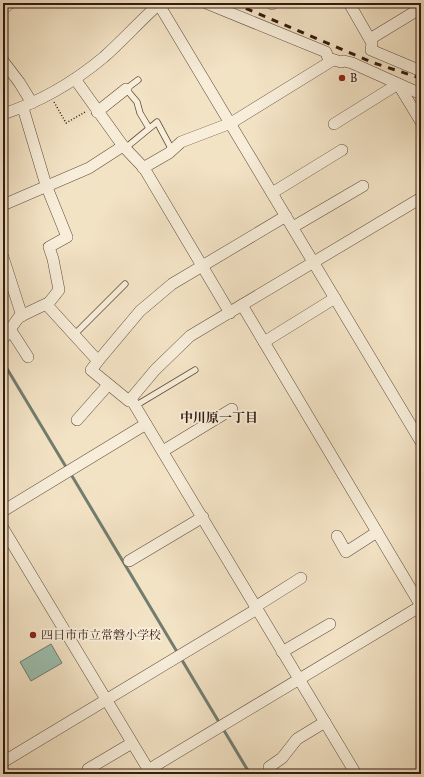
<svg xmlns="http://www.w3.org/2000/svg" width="424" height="777" font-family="Vollkorn,'Noto Serif JP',serif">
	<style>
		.water { fill: #9cbfaf; stroke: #727d70 }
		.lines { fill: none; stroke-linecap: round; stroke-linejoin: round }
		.stream { stroke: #727d70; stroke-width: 3 }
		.lane-casing { stroke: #624c3e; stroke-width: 7 }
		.street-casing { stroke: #624c3e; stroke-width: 12 }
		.path { stroke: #321a11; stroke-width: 1.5; stroke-dasharray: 1 2; stroke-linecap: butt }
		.lane { stroke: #f7edd9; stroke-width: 5.5 }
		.street { stroke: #f7edd9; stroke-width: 11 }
		.rail { stroke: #321a11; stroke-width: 3; stroke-dasharray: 7 7; stroke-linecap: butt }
		.poi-dot { fill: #8f2418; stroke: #f7edd9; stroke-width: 1.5 }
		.labels { text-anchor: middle; stroke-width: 4; stroke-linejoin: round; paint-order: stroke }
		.poi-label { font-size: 12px; fill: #321a11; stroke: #f7edd9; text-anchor: start }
		.neighbourhood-label { font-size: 13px; font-weight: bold; fill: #321a11; stroke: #f7edd9 }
	</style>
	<rect width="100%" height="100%" fill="#f3e3c5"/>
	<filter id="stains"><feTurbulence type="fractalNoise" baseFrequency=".005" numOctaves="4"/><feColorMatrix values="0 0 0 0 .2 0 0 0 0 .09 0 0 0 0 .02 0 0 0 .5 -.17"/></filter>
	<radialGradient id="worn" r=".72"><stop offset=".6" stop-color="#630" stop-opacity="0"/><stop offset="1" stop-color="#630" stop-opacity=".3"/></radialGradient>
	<path class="water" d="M51 644 62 663 31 681 20 662Z"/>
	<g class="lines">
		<g class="stream">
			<path d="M3 362 66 467"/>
			<path d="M72 476 250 774"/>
		</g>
		<defs>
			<g id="lane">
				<path d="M138 80 126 89 137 102 140 113 149 128"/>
				<path d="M124 146 129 145 157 122 172 150"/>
				<path d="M74 335 125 284"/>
				<path d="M135 406 195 370"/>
			</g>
			<g id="street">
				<path d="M158 3 421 442"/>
				<path d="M206 3 326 52 328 58 341 62 344 61 352 63 421 94"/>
				<path d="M349 3 372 43 371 50 421 71"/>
				<path d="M272 4 273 3"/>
				<path d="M3 9 10 3"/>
				<path d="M370 39 421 8"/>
				<path d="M3 61 19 82 32 103"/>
				<path d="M75 79 123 146 144 168 230 313"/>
				<path d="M398 84 421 122"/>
				<path d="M23 108 46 185 67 237 49 247 53 259 59 290 47 305"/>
				<path d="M97 112 126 89"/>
				<path d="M3 114C40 102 74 82 104 57 123 40 140 21 159 4"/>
				<path d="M334 124 398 84"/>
				<path d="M143 168 169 153 181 142 231 123 333 60"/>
				<path d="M272 193 342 150"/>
				<path d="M3 205 89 168 123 146"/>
				<path d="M293 227 363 186"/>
				<path d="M3 257 22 316"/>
				<path d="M242 305 421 606"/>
				<path d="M10 329 28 357"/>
				<path d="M3 339 19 317 46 304 98 361 91 370 129 401 155 370 190 336 421 198"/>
				<path d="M264 342 335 298"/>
				<path d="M98 361 140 311 172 284 286 216"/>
				<path d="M131 399 356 774"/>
				<path d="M77 420 108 385"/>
				<path d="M163 451 232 409"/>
				<path d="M3 511 146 424"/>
				<path d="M3 528 151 774"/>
				<path d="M337 536 346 552 377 532"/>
				<path d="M129 561 203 517"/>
				<path d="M255 607 301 578"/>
				<path d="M282 652 330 624"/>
				<path d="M3 762 257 609"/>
				<path d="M269 767 282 758 297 739 325 722"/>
				<path d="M88 769 132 743"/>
				<path d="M148 770 421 606"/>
			</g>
		</defs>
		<use href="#lane" class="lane-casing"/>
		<use href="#street" class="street-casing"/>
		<path class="path" d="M54 102 66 123 85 112"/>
		<use href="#lane" class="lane"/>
		<use href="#street" class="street"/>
		<path class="rail" d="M233 3 374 63 420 78"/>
	</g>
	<g class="poi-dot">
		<circle cx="342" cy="78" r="4"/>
		<circle cx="33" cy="635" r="4"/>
	</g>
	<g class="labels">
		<g class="poi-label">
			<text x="350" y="82">B</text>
			<text x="41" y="639">四日市市立常磐小学校</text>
		</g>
		<g class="neighbourhood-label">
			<text x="219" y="422">中川原一丁目</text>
		</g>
	</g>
	<rect width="424" height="777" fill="none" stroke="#f3e3c5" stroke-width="16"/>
	<rect x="4" y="4" width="416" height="769" fill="none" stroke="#321a11" stroke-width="2"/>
	<rect x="8" y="8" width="408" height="761" fill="none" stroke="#321a11"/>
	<rect width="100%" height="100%" filter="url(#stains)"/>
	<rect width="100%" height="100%" fill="url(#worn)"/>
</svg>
